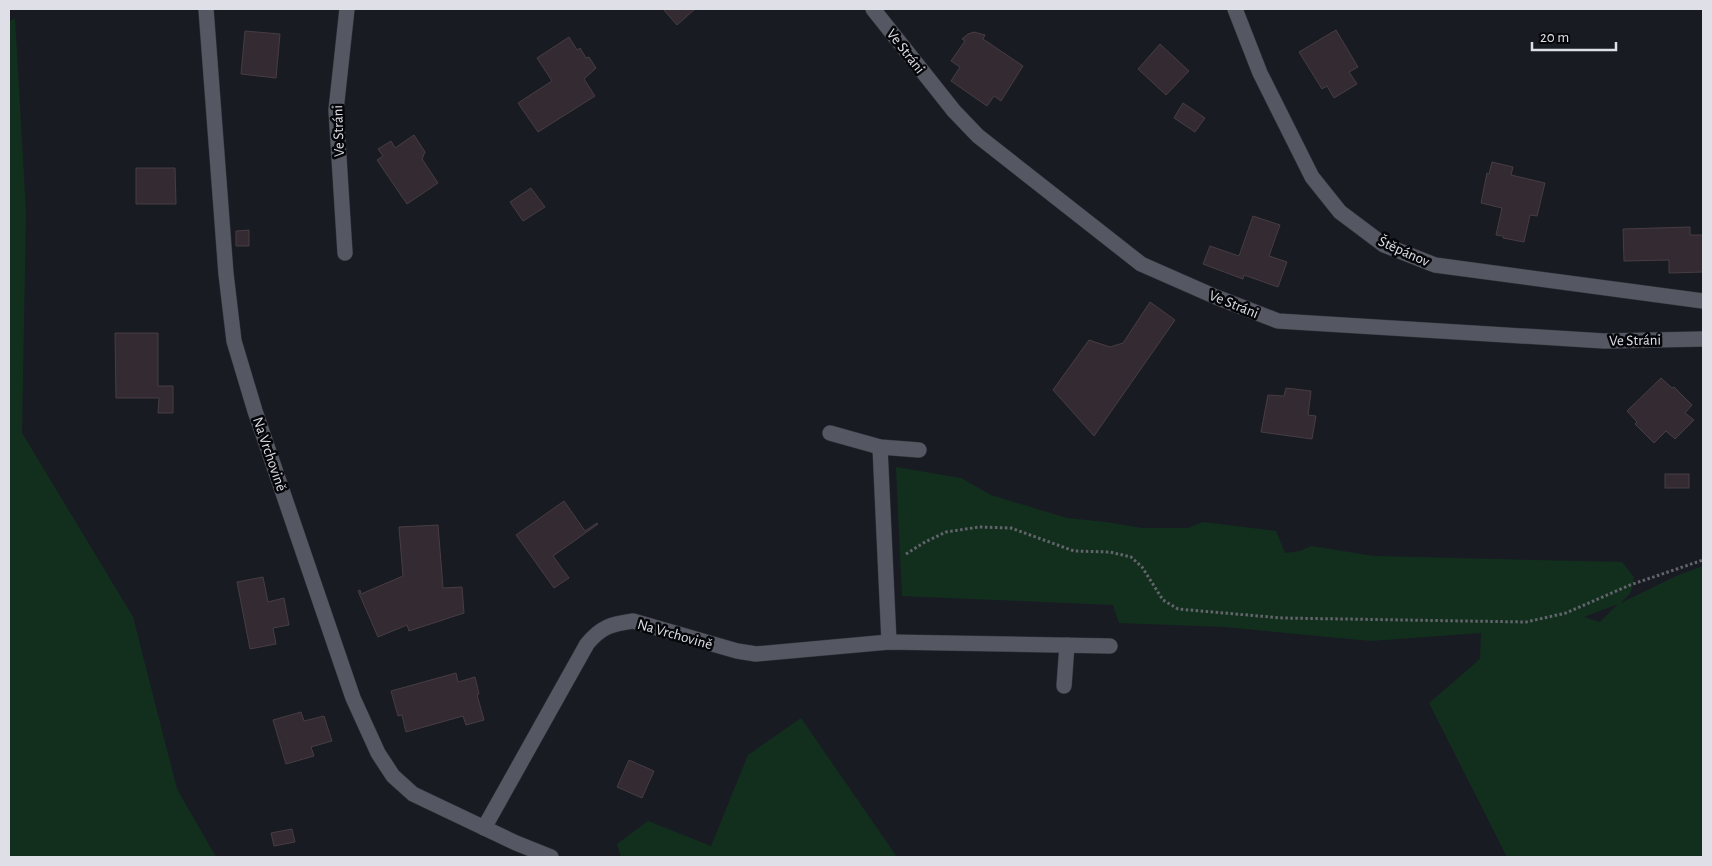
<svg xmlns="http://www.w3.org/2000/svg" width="1712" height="866" font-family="'Alegreya Sans',sans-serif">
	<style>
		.green { fill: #122f1e; fill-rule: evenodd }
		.building { fill: #342a31; stroke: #473d43 }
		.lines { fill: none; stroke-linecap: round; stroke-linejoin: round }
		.street-casing { stroke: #35363d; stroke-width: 16 }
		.path { stroke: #63646c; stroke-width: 3; stroke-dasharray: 2.5 2.5; stroke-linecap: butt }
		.street { stroke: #555862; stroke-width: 15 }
		.labels { text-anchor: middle; stroke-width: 5; stroke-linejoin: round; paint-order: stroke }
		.street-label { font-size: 15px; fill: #dfe0e7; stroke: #050609 }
	</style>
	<rect width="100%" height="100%" fill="#191b23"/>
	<g class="green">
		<path d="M15 18 26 213 22 433 133 617 177 789 216 857H9V22Z"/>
		<path d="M896 467 961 478 991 495 1067 518 1106 522 1142 528H1188L1203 522 1276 531 1285 553 1300 551 1311 546 1374 556 1622 562 1634 577 1631 592 1621 603 1676 576 1703 566V857H1507L1429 703 1480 659 1481 633 1371 641 1224 627 1119 623 1113 605 902 596ZM1618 604 1600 622 1584 617Z"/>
		<path d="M801 718 897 857H621L617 844 648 821 711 846 748 755Z"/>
	</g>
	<g class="building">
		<path d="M663 9H695L677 25Z"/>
		<path d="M1336 30 1358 67 1349 72 1357 84 1334 98 1327 86 1322 89 1299 52Z"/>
		<path d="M245 31 280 34 276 78 241 74Z"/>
		<path d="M974 32 985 35 983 39 1023 66 1001 101 994 96 987 106 951 81 960 67 951 61 965 41 962 39 968 34Z"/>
		<path d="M569 37 577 50 580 48 586 58 589 57 596 68 584 79 595 96 538 132 518 103 552 81 537 58Z"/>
		<path d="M1160 44 1189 71 1166 95 1138 69Z"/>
		<path d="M1183 103 1205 118 1195 132 1174 118Z"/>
		<path d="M414 135 425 152 422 159 438 183 407 204 377 160 383 156 378 149 391 141 395 148Z"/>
		<path d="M1492 162 1513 167 1511 175 1545 183 1537 216 1530 215 1524 242 1503 238V236L1496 235 1502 208 1481 203 1487 173 1489 174Z"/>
		<path d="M136 168H175L176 204H136Z"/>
		<path d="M531 188 545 207 523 221 510 202Z"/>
		<path d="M1253 216 1280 225 1269 256 1287 262 1278 287 1244 275 1243 279 1203 264 1210 246 1239 256Z"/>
		<path d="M1690 227V235H1703V272L1669 273V260L1624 261 1623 229Z"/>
		<path d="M249 230V246H236V231Z"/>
		<path d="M1150 302 1175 320 1094 436 1053 390 1089 340 1110 347 1123 343Z"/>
		<path d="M115 333H158V386H173V413H158L159 398H116Z"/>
		<path d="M1661 378 1672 388 1674 387 1692 405 1685 413 1694 420 1675 439 1666 431 1654 443 1635 424 1637 422 1627 411Z"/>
		<path d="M1286 388 1311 391 1308 415 1316 416 1312 439 1261 432 1268 395 1284 396Z"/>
		<rect x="1665" y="474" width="24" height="14"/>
		<path d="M564 501 585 531 597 523 598 524 553 556 569 578 554 588 516 535Z"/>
		<path d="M438 525 443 588 462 587 464 613 409 631 407 625 378 637 358 591 360 590 361 594 403 576 399 527Z"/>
		<path d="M263 577 268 602 284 598 289 625 273 628 276 644 250 649 237 582Z"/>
		<path d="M456 673 458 682 475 677 479 694 477 695 484 720 466 725 463 716 406 732 402 715 398 716 391 691Z"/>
		<path d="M301 712 304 721 324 716 332 741 311 747 314 756 286 764 273 720Z"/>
		<path d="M629 760 654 771 642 798 617 787Z"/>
		<path d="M292 829 295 842 274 846 271 833Z"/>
	</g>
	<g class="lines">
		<defs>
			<g id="street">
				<path d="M206 9 226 274 234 341 255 411 353 698 378 753 393 776 413 794 516 843 551 857"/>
				<path d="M873 9 954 111 978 136 1141 264 1216 297 1278 321 1604 341 1703 339"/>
				<path d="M1235 9 1260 73 1312 177 1340 212 1384 245 1435 265 1703 301"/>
				<path d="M345 253 336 110 347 9"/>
				<path d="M830 433 880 447 919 450"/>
				<path d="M880 447 889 642"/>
				<path d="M1064 686 1067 645"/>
				<path d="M484 828 587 644C601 627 611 624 633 621L737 651 756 654 889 642 1110 646"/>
			</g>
		</defs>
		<use href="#street" class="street-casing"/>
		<path class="path" d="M906 554 925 542 946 532 979 527 1011 528 1074 551 1110 552 1131 557 1142 567 1163 600 1178 609 1282 618 1526 622 1566 613 1630 585 1703 560"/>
		<use href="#street" class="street"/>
	</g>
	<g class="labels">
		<g class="street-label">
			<text transform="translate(906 51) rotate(52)" y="5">Ve Stráni</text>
			<text transform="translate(338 131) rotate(-92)" y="5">Ve Stráni</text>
			<text transform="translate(1404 251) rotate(24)" y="5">Štěpánov</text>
			<text transform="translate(1234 304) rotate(22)" y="5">Ve Stráni</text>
			<text transform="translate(1635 340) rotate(-1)" y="5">Ve Stráni</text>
			<text transform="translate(270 454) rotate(71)" y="5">Na Vrchovině</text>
			<text transform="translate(675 634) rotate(16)" y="5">Na Vrchovině</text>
		</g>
	</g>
	<rect width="1712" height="866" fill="none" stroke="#dfe0e7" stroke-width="20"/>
	<path d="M1532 42v8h84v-8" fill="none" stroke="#dfe0e7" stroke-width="2.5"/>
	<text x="1540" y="42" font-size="15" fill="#dfe0e7" stroke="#050609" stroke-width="4" paint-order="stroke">20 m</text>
</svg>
